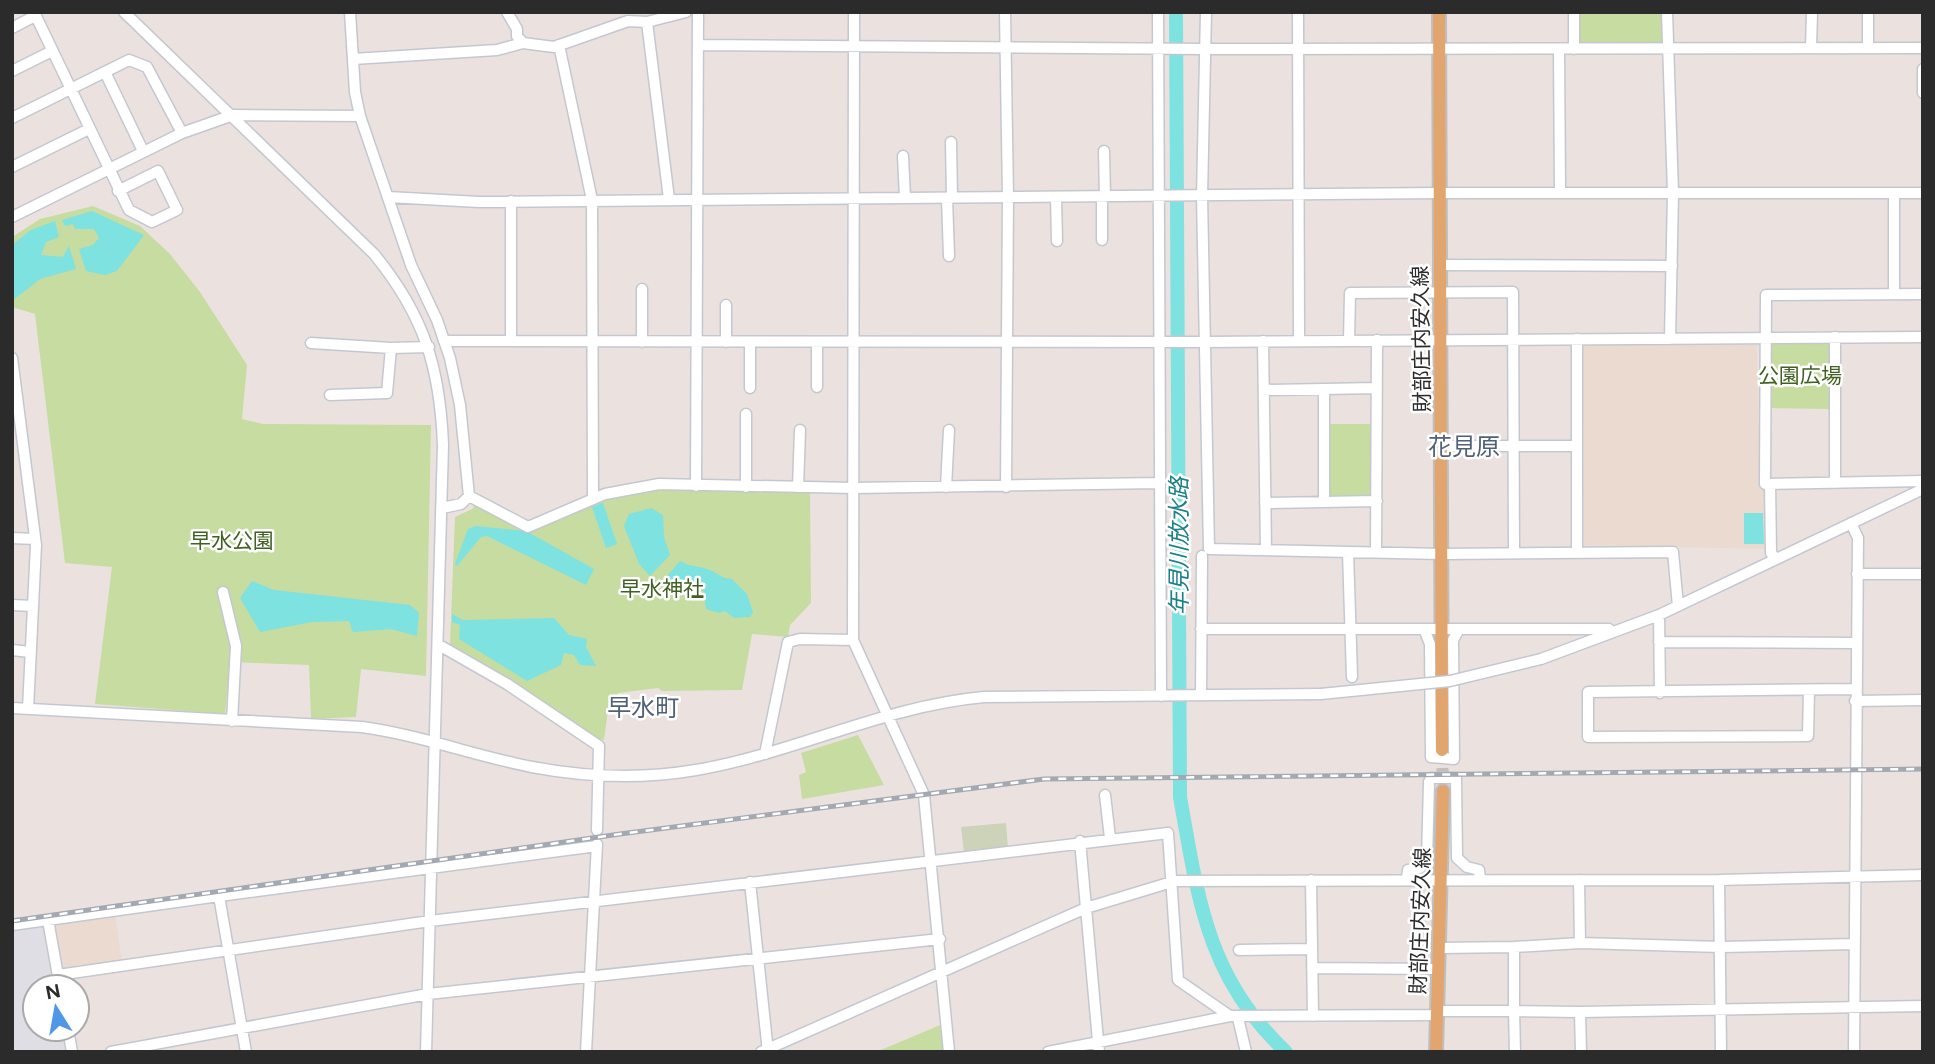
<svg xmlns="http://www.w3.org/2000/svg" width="1935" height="1064" font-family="Figtree,'Noto Sans JP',sans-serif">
	<rect width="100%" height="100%" fill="#ebe2df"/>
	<path fill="#dedee4" d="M44 925 54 987H35V1029H61L65 1052H12V930Z"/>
	<path fill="#ebdad0" d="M1583 345H1757L1760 486 1766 490V549L1584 545Z
		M115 913 122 963 61 971 53 923Z"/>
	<path fill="#c6dca1" d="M1578 12H1664L1665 43 1578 42Z
		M93 206 140 226 170 254 200 292 247 365 242 419 263 424 431 425 426 676 361 669 356 717 311 719 309 665 230 662 225 714 95 704 112 567 65 563 35 314 12 307V237L40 219Z
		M1768 341 1830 342 1831 409 1769 408Z
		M1329 424H1376L1377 498H1329Z
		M668 486 810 489 811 603 790 625 788 637 752 634 742 690 662 691 658 688 618 693 614 702H609L604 740 593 737 450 644 455 517 472 509 477 502 523 528 607 496Z
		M858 735 884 785 802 799 799 775 806 772 801 753Z
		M945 1023V1052H876Z"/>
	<path fill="#cdd3b8" d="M1006 823 1008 848 964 853 961 827Z"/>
	<path fill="#7de2e0" d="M92 211 144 235 117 271 105 275 86 271 79 249 93 245 99 238 94 229H75L73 224 65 226 62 220Z
		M55 221 59 237 46 242 41 255 63 257 69 246 76 269 40 279 12 301V245L31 230Z
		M603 503 617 544 606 548 592 507Z
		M651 508 663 515 664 537 670 555 650 576 639 564 624 526 629 514Z
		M1744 513H1763L1764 544H1744Z
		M476 526 526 531 594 569 586 585 487 536 481 537 457 566 455 564 468 529Z
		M680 561C690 567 700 566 710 570 720 574 720 578 732 579L747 594 753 612 750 617 734 618 725 611 719 613 706 609 703 589 699 587 676 590 660 584Z
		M252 581 274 590 410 605 419 613 417 636 391 629 353 632 349 621 312 622 260 632 240 598Z
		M452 614 463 620 554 618 569 635 587 639 586 647 596 666 580 665 574 655 564 653 561 665 527 681 459 639 460 625 452 622Z"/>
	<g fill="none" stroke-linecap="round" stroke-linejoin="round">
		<path stroke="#7de2e0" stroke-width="14" d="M1176 12 1180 797C1198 898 1207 978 1286 1052"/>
		<path stroke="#c5bdbb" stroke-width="12" stroke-dasharray="12 6" stroke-linecap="butt" d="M1442 750 1443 791"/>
		<defs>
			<path id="minor" d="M34 12 129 210 152 222 177 210 158 171 118 191
				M124 12 374 254C424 315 440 367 443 445L426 1052
				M350 12 355 92 360 116 411 265 437 320 450 358 460 405 469 496 461 504 442 508
				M507 12 517 29V36L523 43 554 47 628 21 647 22 686 12
				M854 12 853 640 924 795 949 1052
				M1005 12 1008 197 1006 487
				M1158 12 1161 696
				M1206 12 1202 196 1209 549 1442 554 1673 552 1678 606
				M1298 12 1299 341
				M1667 12 1673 193 1670 339
				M647 22 669 199
				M12 28 35 16
				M559 45 592 200 593 499
				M698 45 1205 49 1923 48
				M1811 48 1812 12
				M1868 48V12
				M1559 49 1560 193
				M1574 49V12
				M353 59 497 50 523 43
				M1923 69V93
				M12 71 52 51
				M105 72 143 151
				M12 118 129 60 147 67 182 133
				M951 142 952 198
				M1104 151 1105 197
				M903 156 905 198
				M12 167 89 129
				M388 197 479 202 1439 193H1923
				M1056 197 1057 241
				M1102 197V240
				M947 198 949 256
				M511 201V341
				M12 217 182 133 233 115 360 116
				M1440 265 1672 266
				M1894 294V193
				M1923 294 1766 295 1765 484 1923 481
				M1835 337V483
				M444 341 1206 342 1923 337
				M1263 341 1266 550
				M1349 341 1350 293 1513 292 1514 553
				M642 342V289
				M726 342V305
				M750 342V388
				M817 342V387
				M311 343 391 348 429 347
				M12 358 36 545 28 709
				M1264 390 1377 388
				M330 395 387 393 391 348
				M746 414V487
				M1441 446H1577
				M1770 484 1771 553 1776 559
				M696 486 698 12
				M798 487 800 430
				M946 487 949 430
				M469 496 528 527 605 494 659 484 854 488 1158 483
				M1324 502V389
				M1265 503 1377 501
				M1851 523 1858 538 1854 1052
				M12 538 35 539
				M1348 552 1352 677
				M1577 552V339
				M1376 553 1377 340
				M1857 574H1923
				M223 592 236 646 232 721
				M12 605 33 606
				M1659 615 1660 693
				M1201 629H1609
				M1424 629 1430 644 1431 757 1454 759 1453 640 1459 629
				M1659 642 1856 643
				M439 645 507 684 599 746 597 830
				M12 650 30 652
				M1541 659 1659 615 1923 489
				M1809 690 1808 736 1588 737V692L1855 689
				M1201 695 1202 556
				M1855 701 1923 700
				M12 708 362 727C420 735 475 756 532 767 585 777 643 779 696 770 795 753 884 706 984 697L1321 694
				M765 754 788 642 800 639 853 640
				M1105 795 1110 838
				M1080 841 1099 1052
				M1407 879 1408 870 1420 868 1427 860 1429 782 1431 778H1456L1457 858 1467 867 1479 870 1480 879
				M1311 880 1313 1016
				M1579 880 1580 943 1514 947V1011L1580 1012 1581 1052
				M1719 880 1721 1052
				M750 882 768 1052
				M48 920 60 987
				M12 925 219 896
				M1580 943 1721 947 1853 944
				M1439 948 1514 947
				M1239 950 1312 949
				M1312 968 1438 969
				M58 975 430 921 1168 833 1178 980 1230 1016
				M1437 1011H1514L1515 1052
				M1580 1012 1923 1006
				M1238 1018 1246 1052
				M68 1029 72 1052
				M111 1052 428 994 940 939
				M246 1052 219 896 597 846
				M586 1052 597 844
				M761 1052 1086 908 1175 881 1719 880 1923 875
				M1048 1052 1230 1016 1437 1015"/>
			<path id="major" d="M1439 12 1442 750
				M1436 1052 1443 791"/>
		</defs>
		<use href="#minor" stroke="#c3c8d0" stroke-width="13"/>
		<use href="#major" stroke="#bfbfbf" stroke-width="16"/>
		<use href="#minor" stroke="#fff" stroke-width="10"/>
		<use href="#major" stroke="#e2a56d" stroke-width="12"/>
		<defs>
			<path id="rail" d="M12 921 620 834 1044 779 1923 769"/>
		</defs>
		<use href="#rail" stroke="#a2a9b3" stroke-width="5"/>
		<use href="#rail" stroke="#fff" stroke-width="2.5" stroke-dasharray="8" stroke-linecap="butt"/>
		<defs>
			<path id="minor-bridge" d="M1321 694 1450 681 1541 659"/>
		</defs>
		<use href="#minor-bridge" stroke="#c3c8d0" stroke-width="13" stroke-linecap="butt"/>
		<use href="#minor-bridge" stroke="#fff" stroke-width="10"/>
	</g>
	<g text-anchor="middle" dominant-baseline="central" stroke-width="5" stroke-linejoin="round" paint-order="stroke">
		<g font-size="21" fill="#2b2b2b" stroke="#fff">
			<text transform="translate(1421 339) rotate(-91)">財部庄内安久線</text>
			<text transform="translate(1420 921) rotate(-88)">財部庄内安久線</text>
		</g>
		<g font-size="21" fill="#416122" stroke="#fff">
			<text x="1800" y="375">公園広場</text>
			<text x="232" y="540">早水公園</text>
			<text x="662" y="588">早水神社</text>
		</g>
		<g font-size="23" font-style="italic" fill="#1b8188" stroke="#fff">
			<text transform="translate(1179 546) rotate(-90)">年見川放水路</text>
		</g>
		<g font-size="24" fill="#506277" stroke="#fff">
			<text x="1464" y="446">花見原</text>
			<text x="643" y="707">早水町</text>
		</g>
	</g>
	<rect width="1935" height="1064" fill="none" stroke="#2b2b2b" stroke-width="28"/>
	<g transform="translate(56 1008) rotate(349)"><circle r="33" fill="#ffffff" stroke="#aaaaaa" stroke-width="2"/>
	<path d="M0-5L12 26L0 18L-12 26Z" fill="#5097e7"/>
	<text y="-10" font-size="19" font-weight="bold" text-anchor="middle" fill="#2b2b2b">N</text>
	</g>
</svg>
